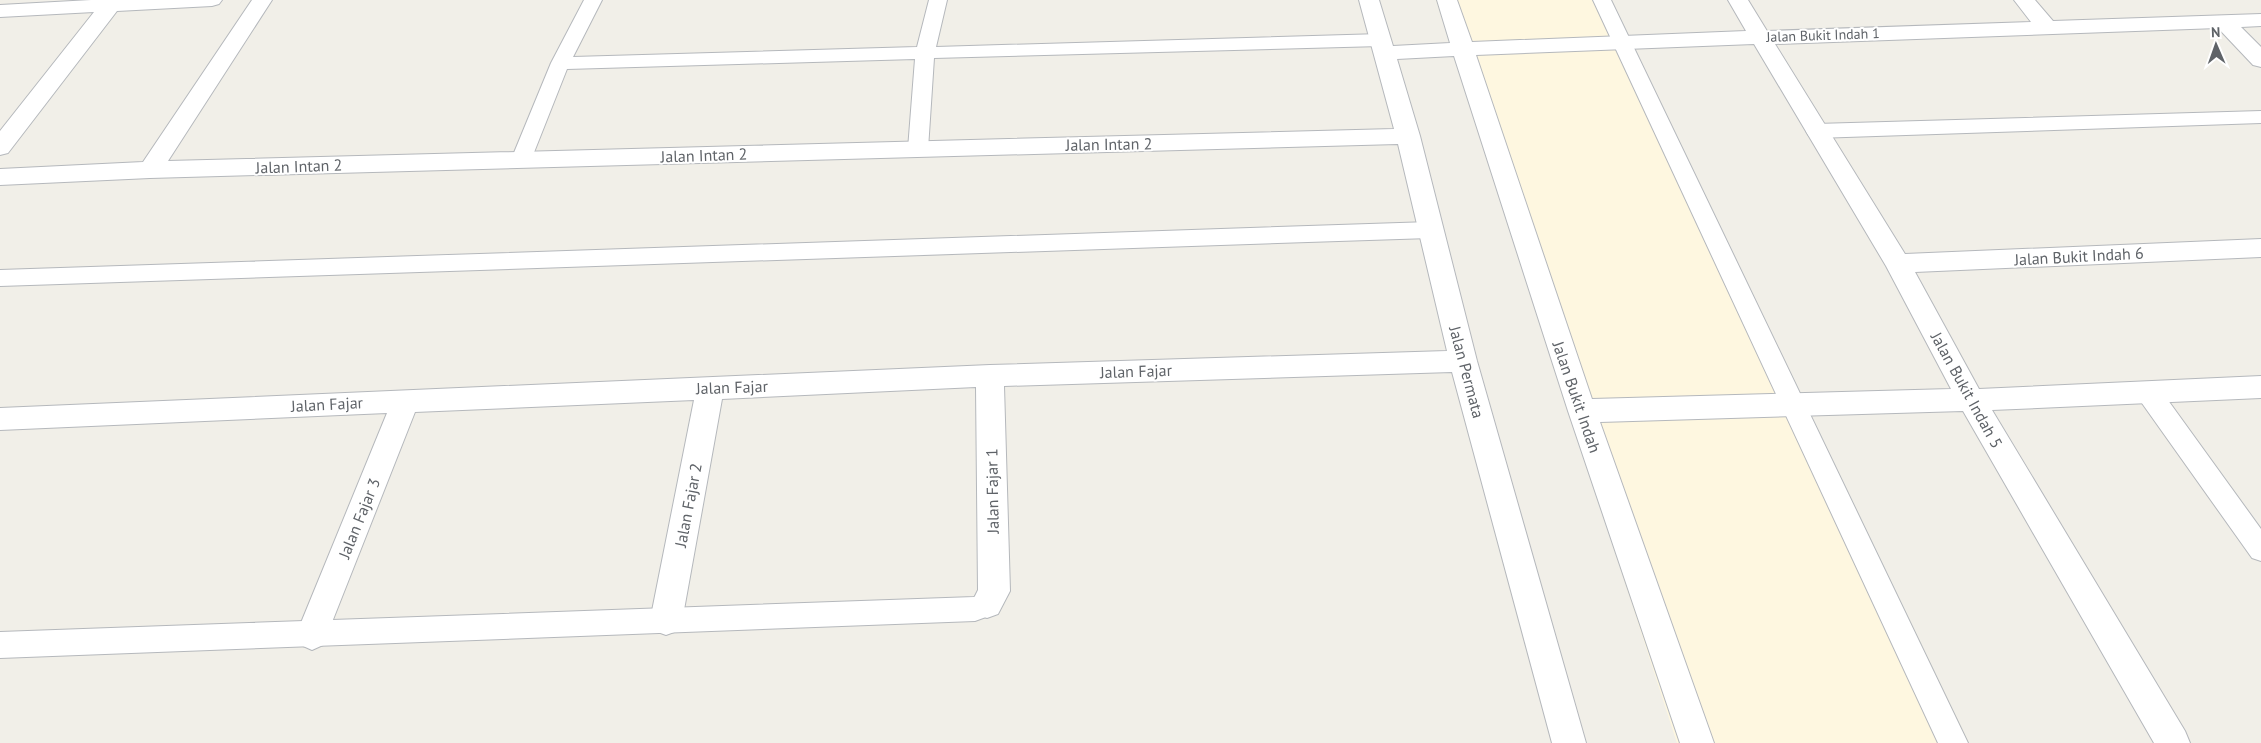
<svg xmlns="http://www.w3.org/2000/svg" width="2261" height="743" font-family="'PT Sans',sans-serif">
	<rect width="100%" height="100%" fill="#f1efe8"/>
	<path fill="#fef7e0" d="M1436 0H1610L1969 743H1677Z"/>
	<g fill="none" stroke-linecap="round" stroke-linejoin="round">
		<defs>
			<path id="service" d="M584 0H602L573 57 917 47 929 0H947L936 47 1381 34 1388 36 1390 40 1388 44 1381 46 934 58 928 149 925 154 918 156 911 154 908 149 915 59 567 69 531 160 528 165 521 167 514 165 511 160 551 63Z
				M1593 0H1611L1968 743H1938Z
				M2261 111V123L1816 138 1809 136 1806 131 1809 126 1816 124Z
				M1430 222 1438 225 1441 230 1438 235 1430 238 0 286V270Z
				M2148 383 2157 385 2261 529V561L2252 558 2139 399 2136 392 2139 385Z
				M987 592 997 595 1001 604 997 613 975 621 0 658V632L974 597Z"/>
			<path id="minor" d="M91 0H222L219 4 212 6 117 11 8 153 0 155V131L94 12 0 17V5Z
				M252 0H272L168 161 1394 129 1359 0H1379L1393 46 1450 43 1437 0H1457L1472 42 1746 31 1728 0H1748L1767 31 2031 22 2014 0H2035L2053 21 2261 14V26L2241 27 2261 47V67L2253 65 2218 28 1775 44 1905 254 2261 239V257L1915 272 1979 389 2261 376V398L1992 410 2185 731 2190 743H2154L1963 411 1600 422 1714 743H1680L1568 411 1454 56 1397 59 1420 136 1477 361 1586 743H1552L1452 372 1004 386 1010 591 998 614 987 618 976 614 971 604 978 590 976 387 722 399 682 621 677 631 666 635 655 631 650 621 694 400 415 412 323 645 312 650 301 645 296 635 387 413 0 430V408L990 365 1447 351 1398 144 150 178 0 185V169L143 162ZM1754 44 1886 266 1951 389 1592 399 1476 55Z"/>
		</defs>
		<use href="#service" stroke="#b5b8bc" stroke-width="2"/>
		<use href="#minor" stroke="#b5b8bc" stroke-width="2"/>
		<use href="#service" fill="#fff" fill-rule="evenodd"/>
		<use href="#minor" fill="#fff" fill-rule="evenodd"/>
	</g>
	<g text-anchor="middle" dominant-baseline="central" stroke-width="4" stroke-linejoin="round" paint-order="stroke">
		<g font-size="14" fill="#5f6368" stroke="#fff">
			<text transform="translate(1823 35) rotate(-2)">Jalan Bukit Indah 1</text>
		</g>
		<g font-size="16" fill="#5f6368" stroke="#fff">
			<text transform="translate(1109 144) rotate(-1)">Jalan Intan 2</text>
			<text transform="translate(704 155) rotate(-2)">Jalan Intan 2</text>
			<text transform="translate(299 166) rotate(-2)">Jalan Intan 2</text>
			<text transform="translate(2079 256) rotate(-3)">Jalan Bukit Indah 6</text>
			<text transform="translate(1136 371) rotate(-2)">Jalan Fajar</text>
			<text transform="translate(1467 372) rotate(75)">Jalan Permata</text>
			<text transform="translate(732 387) rotate(-2)">Jalan Fajar</text>
			<text transform="translate(1967 390) rotate(61)">Jalan Bukit Indah 5</text>
			<text transform="translate(1577 397) rotate(71)">Jalan Bukit Indah</text>
			<text transform="translate(327 404) rotate(-3)">Jalan Fajar</text>
			<text transform="translate(992 491) rotate(-91)">Jalan Fajar 1</text>
			<text transform="translate(688 505) rotate(-79)">Jalan Fajar 2</text>
			<text transform="translate(359 518) rotate(-68)">Jalan Fajar 3</text>
		</g>
	</g>
	<g transform="translate(2216 45) rotate(358)" stroke="#ffffff" stroke-width="4" paint-order="stroke">
	<path d="M0-4L9 19L0 12L-9 19Z" fill="#5f6368"/>
	<text y="-8" font-size="14" font-weight="bold" text-anchor="middle" fill="#5f6368">N</text>
	</g>
</svg>
